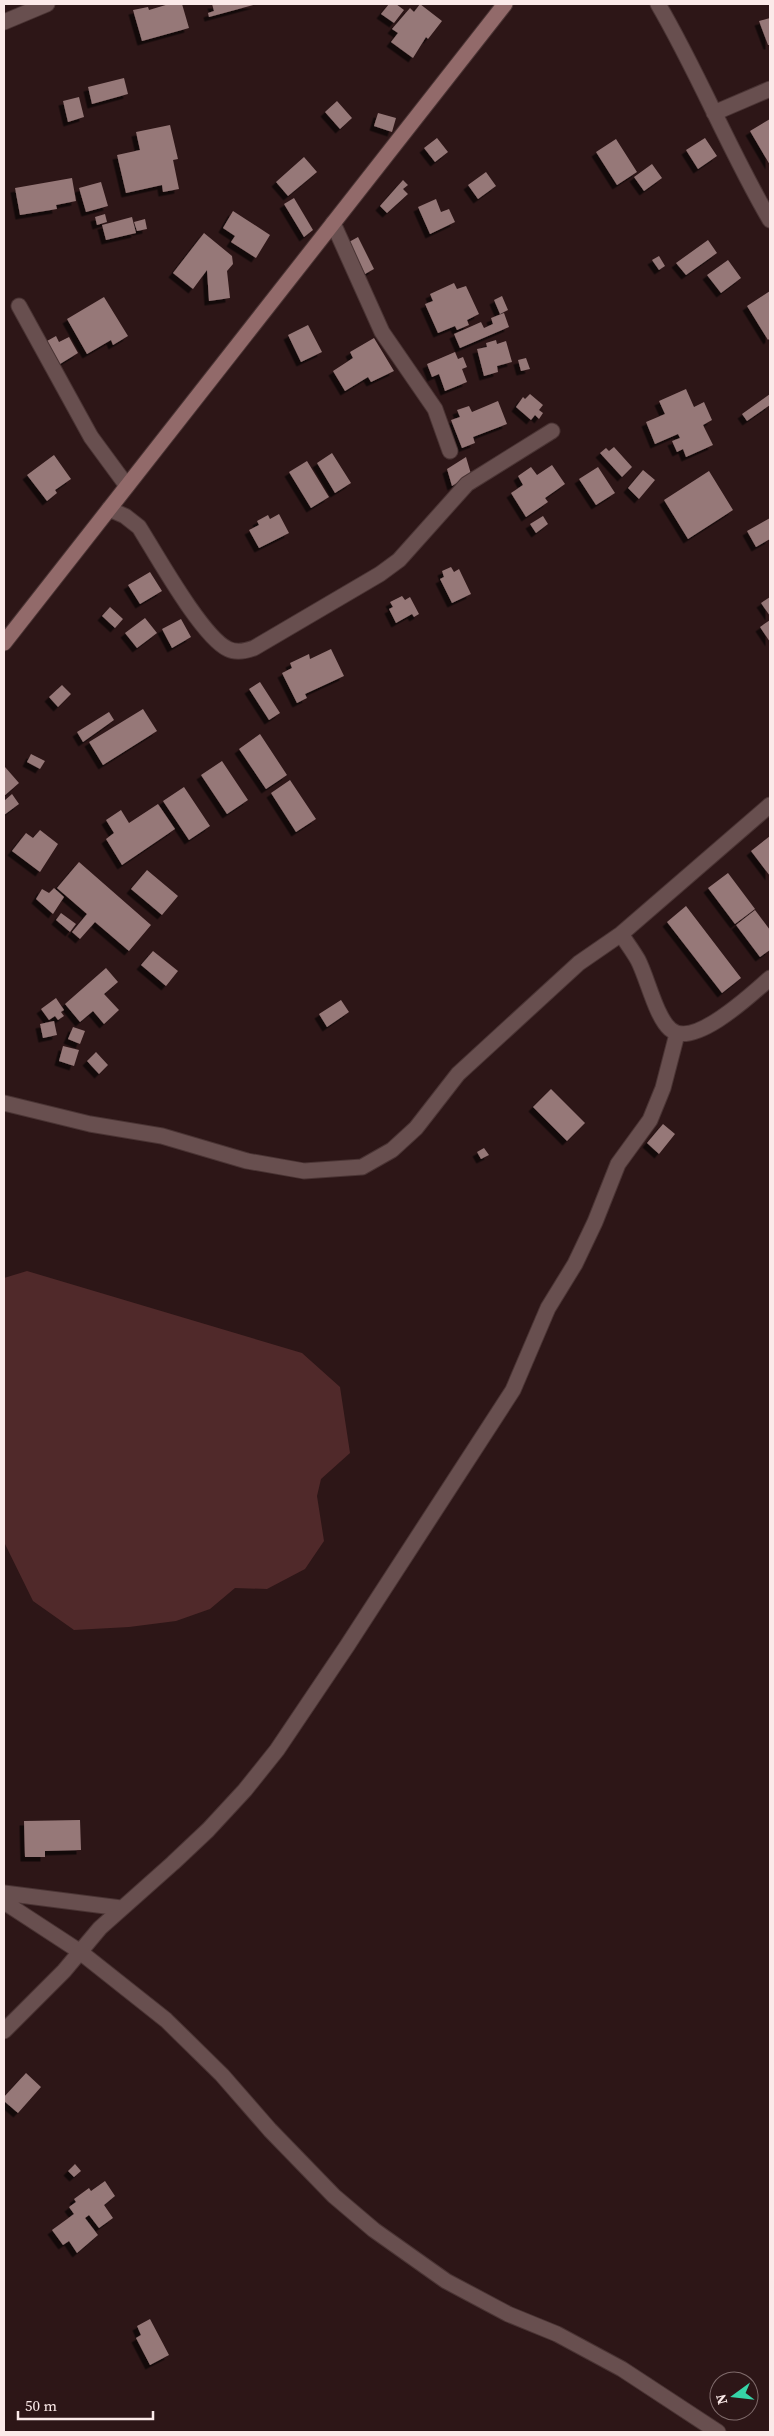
<svg xmlns="http://www.w3.org/2000/svg" width="774" height="2436" font-family="'Source Serif 4',serif">
	<defs>
		<filter id="shadow"><feDropShadow dx="-4.5" dy="4.5" stdDeviation="0" flood-color="#0009"/></filter>
	</defs>
	<rect width="100%" height="100%" fill="#2d1617"/>
	<path fill="#50292a" d="M27 1271 302 1353 340 1387 350 1453 321 1479 317 1496 324 1541 305 1569 267 1589 235 1588 210 1609 176 1621 129 1627 74 1630 33 1601 4 1542V1278Z"/>
	<path fill="#967878" filter="url(#shadow)" d="M169 4H182L189 28 142 41 133 10 148 7 149 10Z
		M212 4H257L209 17 208 13 214 11Z
		M389 4H396L404 10 394 23 381 14Z
		M420 4 442 21 428 39 426 37 413 58 391 42 398 33 392 29 410 8 414 12Z
		M770 18V45H768L759 21Z
		M124 78 128 94 92 104 88 87Z
		M79 97 84 117 68 122 63 101Z
		M337 101 352 118 340 129 325 112Z
		M378 113 396 118 392 132 374 126Z
		M770 119V165L750 131Z
		M170 125 178 159 173 160 179 189 163 192 162 185 126 193 117 155 140 150 136 132Z
		M437 138 448 152 435 162 424 148Z
		M705 138 717 156 698 169 686 150Z
		M616 139 637 172 617 185 596 152Z
		M304 157 317 172 288 196 276 182Z
		M652 164 662 178 644 191 634 177Z
		M486 172 496 186 478 199 468 185Z
		M72 178 76 201 56 205 57 209 20 215 15 188Z
		M403 180 408 185 403 189 408 194 387 213 380 206Z
		M101 182 108 206 86 212 79 188Z
		M294 198 313 230 304 237 284 204Z
		M436 199 441 212 449 209 455 222 430 234 418 207Z
		M233 211 270 235 256 258 231 242 235 236 223 228Z
		M105 214 107 222 97 225 95 217Z
		M132 217 136 233 106 240 102 225Z
		M145 219 147 229 137 231 134 222Z
		M204 233 232 256 233 264 227 271 230 298 209 301 207 270 193 289 173 273Z
		M358 237 374 269 365 274 349 242Z
		M708 240 717 253 686 275 676 263Z
		M659 256 665 266 659 270 652 260Z
		M728 260 741 278 721 293 707 275Z
		M454 283 457 289 466 286 479 314 467 320 469 325 457 330 455 326 438 333 425 304 433 301 430 294Z
		M770 291V338L768 340 747 306Z
		M502 296 508 310 500 314 494 300Z
		M104 297 128 336 113 345 111 340 87 354 67 319Z
		M504 313 509 327 460 348 454 334 481 322 484 328 493 324 491 318Z
		M308 325 322 352 301 362 288 335Z
		M56 336 59 342 69 337 78 353 60 364 47 341Z
		M374 338 394 371 371 382 368 377 345 391 333 371 353 358 350 352Z
		M496 340 497 344 506 341 512 362 497 366 498 372 484 376 477 349 487 347 486 343Z
		M455 352 458 359 463 357 467 367 462 369 467 382 445 391 439 374 432 377 427 364Z
		M526 358 530 369 521 371 518 360Z
		M686 389 694 407 704 402 712 420 703 425 713 445 686 457 683 449 677 452 672 441 680 438 678 434 655 444 646 422 665 414 659 401Z
		M530 394 543 405 539 410 543 413 539 419 535 415 531 420 516 407 523 397 525 399Z
		M770 394V405L747 421 742 414Z
		M498 401 507 424 473 437 475 443 462 448 451 420 460 417 457 410 469 406 472 412Z
		M614 447 632 467 622 477 600 453 606 448 609 451Z
		M332 453 351 483 335 493 317 463Z
		M54 455 71 479 55 490 57 493 47 501 27 475Z
		M466 457 471 474 452 486 447 469Z
		M307 461 329 497 311 508 289 472Z
		M552 465 565 484 545 498 548 502 526 517 511 493 523 485 518 476 531 467 537 475Z
		M598 467 615 493 596 505 579 479Z
		M643 470 655 480 639 499 628 488Z
		M709 471 733 510 688 539 664 500Z
		M279 514 289 533 259 548 249 530 259 525 257 521 268 515 270 519Z
		M543 516 548 524 536 533 530 524Z
		M770 518V539L756 547 747 531Z
		M451 567 454 572 459 569 471 594 452 603 440 579 444 577 442 571Z
		M150 572 162 591 140 604 128 585Z
		M402 596 405 600 410 597 419 614 414 617 412 614 396 623 389 609 393 607 390 602Z
		M770 597V616L761 603Z
		M110 607 123 619 115 628 102 616Z
		M145 618 157 633 137 648 125 633Z
		M181 619 191 637 172 648 162 629Z
		M770 620V642L760 627Z
		M331 649 344 676 305 694 307 698 297 703 282 673 292 668 290 663 309 654 310 659Z
		M260 682 280 713 269 720 249 689Z
		M62 685 71 694 58 707 49 697Z
		M143 709 157 731 103 765 89 742Z
		M109 712 114 720 83 742 77 732Z
		M260 734 287 775 266 789 239 749Z
		M31 754 45 761 40 769 27 762Z
		M222 761 248 800 227 814 201 775Z
		M5 767 19 783 4 796V768Z
		M290 780 316 819 296 832 271 793Z
		M184 787 210 826 189 840 163 801Z
		M12 794 19 804 4 815V801Z
		M158 804 175 829 122 865 106 839 114 833 106 820 121 810 129 823Z
		M40 830 58 844 40 872 12 851 26 833 33 838Z
		M770 836V876L751 851Z
		M79 862 151 925 129 951 95 922 80 939 72 932 87 914 57 888Z
		M147 870 178 896 162 915 131 889Z
		M728 873 755 909 735 924 708 888Z
		M54 888 64 897 53 914 36 899 42 889 49 893Z
		M686 906 741 978 722 993 667 922Z
		M755 910 770 930V950L760 957 736 925Z
		M61 913 76 924 70 932 56 920Z
		M153 951 178 971 166 986 141 965Z
		M106 968 118 982 104 994 119 1010 104 1024 93 1011 80 1022 65 1004Z
		M56 998 64 1010 61 1012 64 1016 58 1020 55 1016 49 1020 41 1009Z
		M341 1000 349 1012 327 1027 319 1014Z
		M54 1021 57 1035 43 1038 40 1024Z
		M73 1027 85 1031 80 1044 68 1039Z
		M63 1046 79 1050 74 1066 59 1061Z
		M96 1052 108 1065 99 1074 87 1061Z
		M551 1089 585 1123 567 1141 533 1107Z
		M663 1124 675 1134 659 1154 647 1143Z
		M484 1148 489 1155 481 1159 477 1152Z
		M80 1820 81 1850 45 1851V1857H25L24 1821Z
		M26 2073 41 2087 18 2113 4 2101V2097Z
		M75 2164 81 2171 74 2177 68 2171Z
		M105 2181 115 2196 104 2205 113 2218 99 2228 89 2215 85 2218 98 2235 77 2253 69 2241 63 2245 52 2230 74 2214 69 2207 76 2202 74 2199 89 2188 91 2191Z
		M150 2319 169 2355 150 2365 136 2338 141 2335 137 2326Z"/>
	<g fill="none" stroke-linecap="round" stroke-linejoin="round">
		<defs>
			<path id="street" d="M658 4C699 74 729 150 770 220
				M4 22 47 4
				M714 113 770 89
				M333 223 382 332 435 409 450 451
				M19 306 91 437 127 486
				M109 509 125 516 139 527C156 554 202 637 228 649 236 653 246 651 254 648L380 574 399 560 467 484 552 431
				M621 934C626 942 633 951 638 960 647 977 656 1017 670 1029 693 1050 753 993 770 978
				M4 1103 90 1124 162 1136 247 1161 304 1171 362 1167 392 1150 416 1128 458 1074 579 963 621 934 770 805
				M4 1893 121 1908
				M4 1902 79 1951 166 2020 222 2075 270 2130 334 2196 374 2230 446 2281 508 2314 557 2334 622 2369 718 2432
				M4 2031 64 1971 100 1928 173 1863 208 1830 245 1790 277 1750 347 1646 513 1390 548 1308 575 1264 595 1222 618 1164 650 1120 663 1088 677 1034"/>
			<path id="secondary" d="M4 643 505 4"/>
		</defs>
		<use href="#street" stroke="#4a3434" stroke-width="17"/>
		<use href="#secondary" stroke="#4a3434" stroke-width="17"/>
		<use href="#street" stroke="#684f4f" stroke-width="15"/>
		<use href="#secondary" stroke="#926a6a" stroke-width="15"/>
	</g>
	<rect width="774" height="2436" fill="none" stroke="#fbeae9" stroke-width="10"/>
	<g transform="translate(734 2396) rotate(255)"><circle r="24" fill="#2d1617" stroke="#7f6b6b"/>
	<path d="M0-4L9 19L0 12L-9 19Z" fill="#36d4a7"/>
	<text y="-8" font-size="14" font-weight="bold" text-anchor="middle" fill="#fbeae9">N</text>
	</g>
	<path d="M18 2411v8h135v-8" fill="none" stroke="#fbeae9" stroke-width="2.5"/>
	<text x="25" y="2411" font-size="15" fill="#fbeae9" stroke="#2d1617" stroke-width="4" paint-order="stroke">50 m</text>
</svg>
